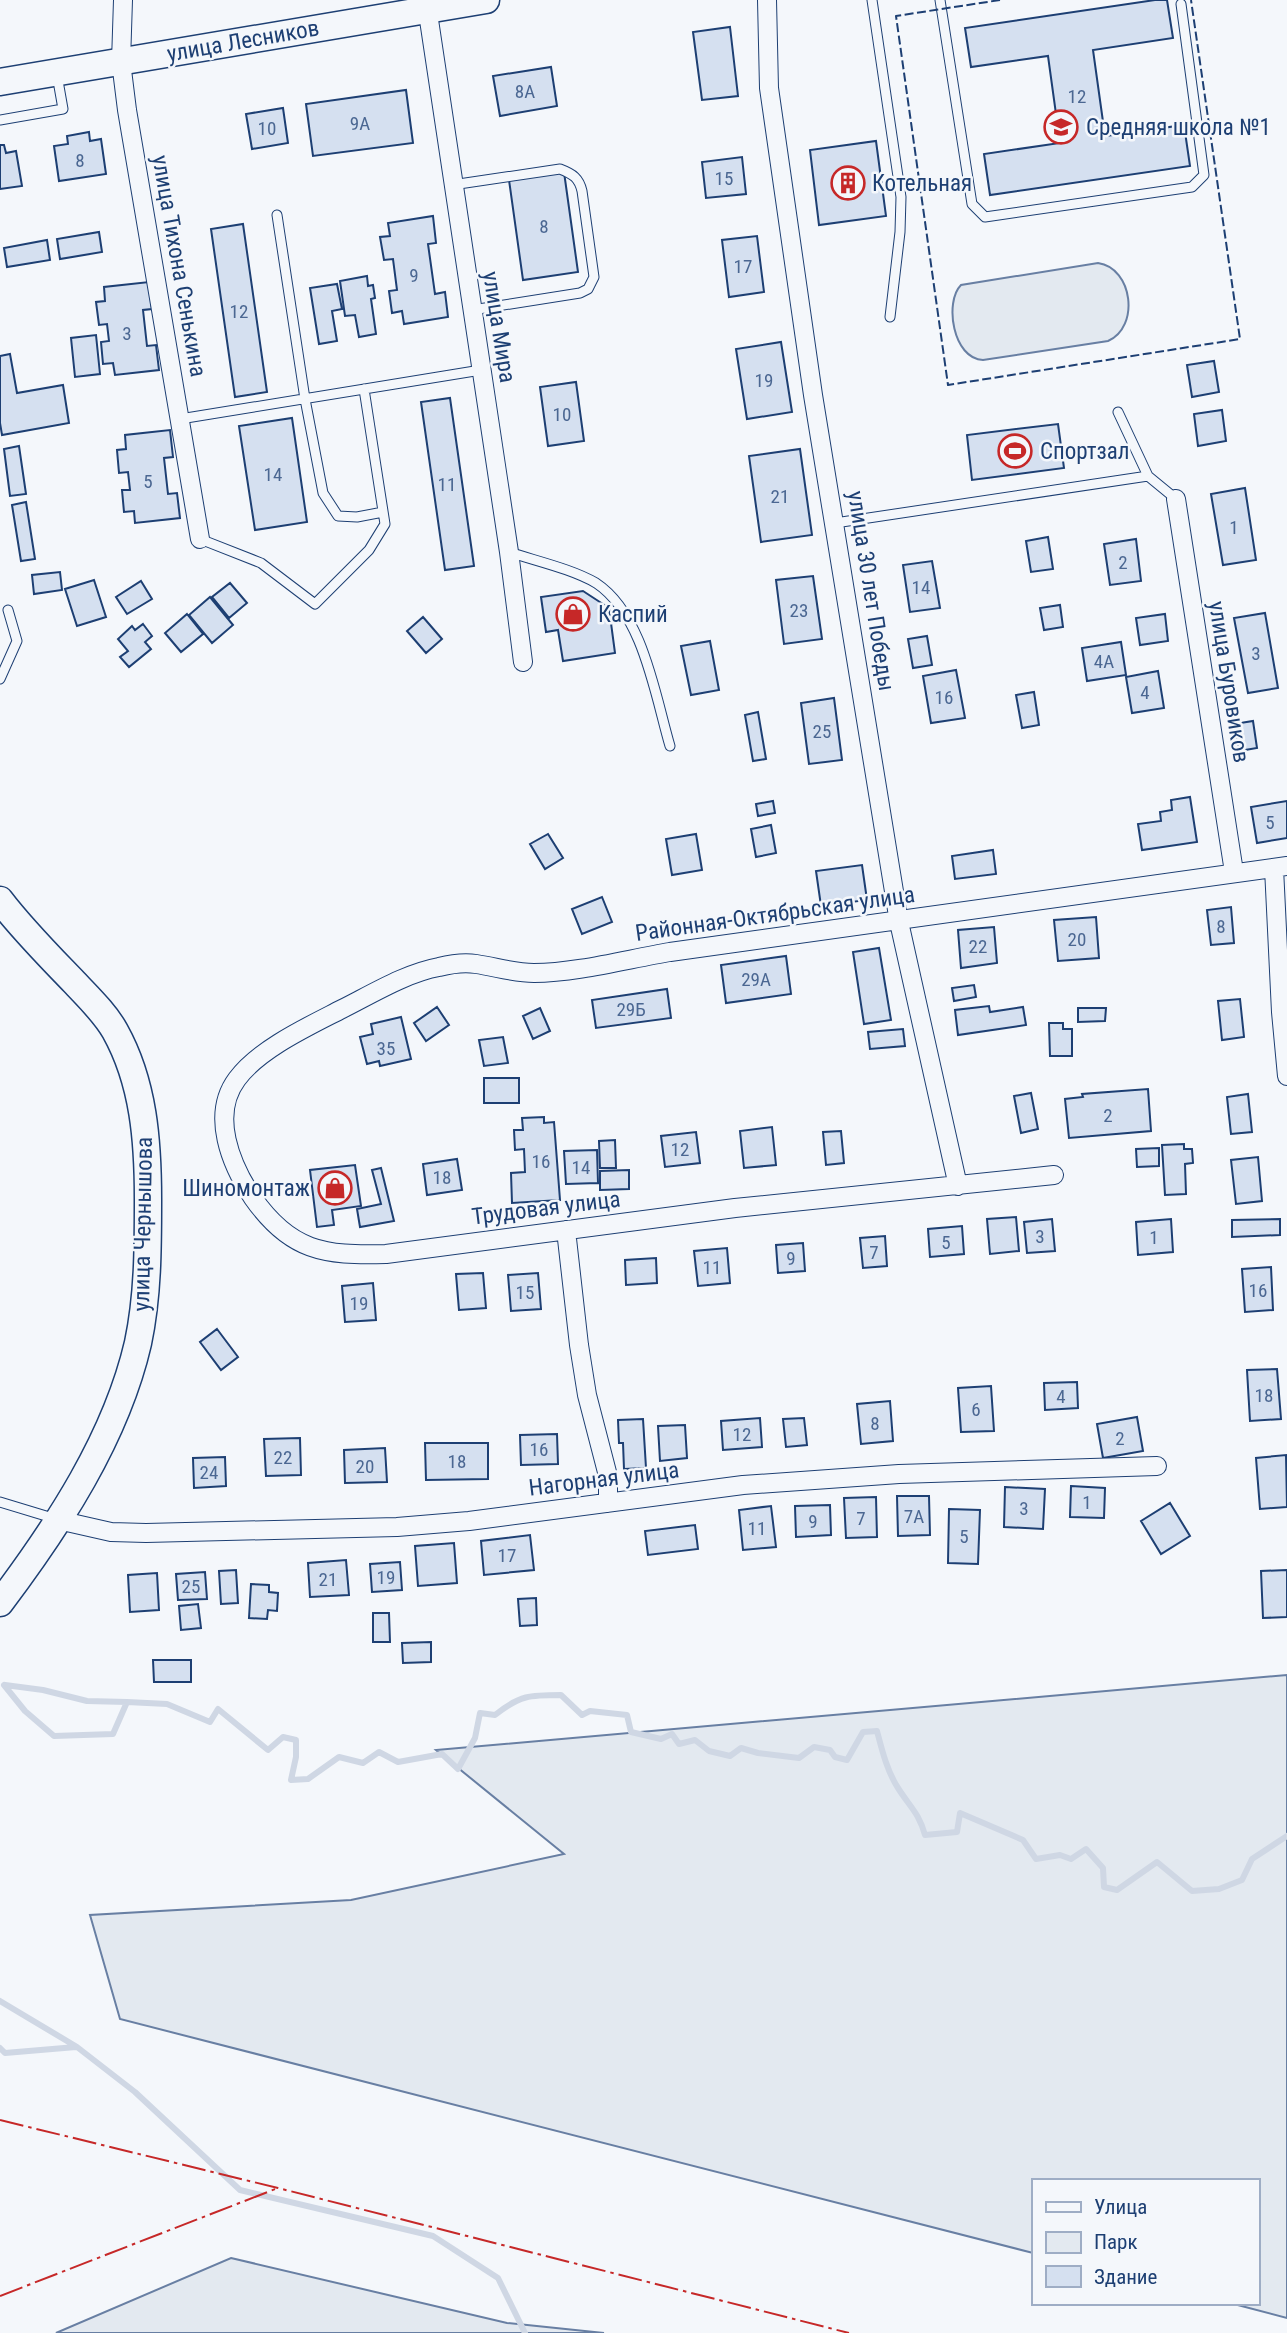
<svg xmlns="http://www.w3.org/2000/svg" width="1287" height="2333" font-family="'Roboto Condensed',sans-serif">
	<rect width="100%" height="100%" fill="#f4f7fb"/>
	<path fill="#e3e9f0" stroke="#687fa3" stroke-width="2" d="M1098 263C1133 268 1140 327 1108 341L983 360C953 359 944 302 961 285Z
		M1287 1675V2318L1230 2303H1257V2181H1033V2253L120 2019 90 1915 351 1900 564 1854 436 1750Z
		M231 2258 507 2323 604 2333H56Z"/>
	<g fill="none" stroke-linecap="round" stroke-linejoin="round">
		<path stroke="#cfd7e4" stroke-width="6" d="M4 1685 25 1711 54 1736 113 1734 127 1702 167 1704 210 1722 218 1709 268 1750 283 1737 296 1740V1757L291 1780 308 1779 339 1757 363 1763 379 1752 398 1762 442 1754 458 1769 475 1738 480 1713 495 1715C520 1695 530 1695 561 1695L582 1715 590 1711 627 1715 631 1732 661 1739 672 1734 679 1744 695 1740 709 1751 730 1756 741 1748 758 1753 799 1758 814 1747 830 1750 835 1757 847 1760 863 1732 877 1731C882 1750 887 1771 898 1788 910 1807 919 1813 925 1835L957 1832 960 1813 1023 1840 1036 1859 1060 1855 1071 1859 1086 1849 1103 1868 1104 1887 1117 1890 1157 1862 1192 1891 1219 1889 1242 1880 1252 1859 1287 1836
			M5 1685 43 1690 87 1701 127 1702
			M0 2001 77 2047 135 2092 240 2190 433 2236 498 2278 525 2333
			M0 2048 5 2053 76 2047"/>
	</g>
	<path fill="#d5e0f0" stroke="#1d3f73" stroke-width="2" d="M1155 0H1167L1173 38 1093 50 1105 136 1184 125 1190 166 990 195 984 154 1060 143 1048 56 971 67 965 28Z
		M730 27 738 96 702 100 693 32Z
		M551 67 557 106 500 116 493 76Z
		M406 90 413 143 313 156 306 104Z
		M283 108 288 143 252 149 246 114Z
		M89 132 90 141 101 139 106 174 59 181 54 146 68 144 67 136Z
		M876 141 886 216 819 225 810 150Z
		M0 145H4L6 153 16 151 22 186 0 189Z
		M742 157 746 194 706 198 702 162Z
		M564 172 578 272 523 280 509 180Z
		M433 216 436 243 428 244 435 294 445 292 448 317 404 324 402 311 392 313 389 291 397 290 393 259 384 260 380 237 390 236 388 223Z
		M243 224 267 392 235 397 211 229Z
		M99 232 102 252 60 259 57 239Z
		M757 236 764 292 729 297 722 240Z
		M47 240 50 260 7 267 4 248Z
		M367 276 368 286 373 285 375 298 371 299 376 334 359 337 355 315 345 316 340 281Z
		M149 282 152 309 143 310 147 346 156 345 159 370 115 375 113 363 103 364 101 342 109 341 107 324 99 325 96 302 105 301 104 287Z
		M337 284 342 309 332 311 337 341 319 344 310 288Z
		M96 335 100 374 75 377 71 338Z
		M781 342 792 412 747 419 736 349Z
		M10 354 17 393 63 385 69 423 2 435 0 423V356Z
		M1214 361 1219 392 1192 397 1187 365Z
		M576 382 584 441 548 446 540 387Z
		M450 398 474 566 445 570 421 402Z
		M1222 410 1226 441 1198 446 1194 414Z
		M292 418 307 522 255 530 239 426Z
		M1058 424 1064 468 972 480 967 435Z
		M170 430 173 457 164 458 168 494 177 493 180 518 135 523 134 511 124 512 122 490H130L128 472 119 473 117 450 126 449 125 435Z
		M19 446 26 494 10 496 4 449Z
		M800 449 812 535 761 542 749 456Z
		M1245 488 1256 560 1223 565 1211 494Z
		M26 502 35 559 21 561 12 505Z
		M1048 537 1053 569 1031 572 1026 541Z
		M1136 539 1141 581 1110 585 1104 544Z
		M932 561 940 608 910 612 903 565Z
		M60 572 62 590 34 594 32 575Z
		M813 576 822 639 784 644 776 580Z
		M94 580 106 617 77 626 65 589Z
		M141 581 152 599 127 614 116 597Z
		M230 583 247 603 229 618 212 597Z
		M583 591 609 608 615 653 563 661 558 630 546 632 541 597Z
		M210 597 233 625 212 643 189 615Z
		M1060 605 1063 627 1044 630 1040 608Z
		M1265 613 1278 688 1248 693 1234 618Z
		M187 614 203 634 181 652 165 633Z
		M1165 614 1168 641 1140 645 1136 618Z
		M423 617 442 639 426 653 407 631Z
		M143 624 152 636 145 642 151 649 129 667 120 657 128 651 118 639 132 626 135 630Z
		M927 636 932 665 913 668 908 639Z
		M710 641 719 690 691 695 681 646Z
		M1121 642 1126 675 1087 681 1082 648Z
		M956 670 965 718 931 723 923 676Z
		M1158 671 1164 708 1132 713 1126 677Z
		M1034 692 1039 725 1022 728 1016 695Z
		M834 698 842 760 809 764 801 703Z
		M758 712 766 759 753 761 745 715Z
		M1253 721 1257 748 1239 751 1234 724Z
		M1190 797 1197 842 1142 850 1138 824 1161 821 1160 812 1172 810 1171 800Z
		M773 801 775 813 758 816 756 804Z
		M1287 801V838L1257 843 1251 807Z
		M771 825 776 853 756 857 751 829Z
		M548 834 563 858 545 869 530 844Z
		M696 834 702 870 672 875 666 839Z
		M993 850 996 874 955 879 952 856Z
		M862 865 867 900 821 906 816 871Z
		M602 897 612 922 582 934 572 909Z
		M1231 907 1234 943 1211 945 1207 910Z
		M1096 917 1099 958 1058 961 1054 920Z
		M994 927 997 963 961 968 958 930Z
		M879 948 891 1020 864 1024 853 952Z
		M786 956 791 994 726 1003 721 965Z
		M974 985 976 997 954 1001 952 988Z
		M667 989 671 1018 596 1028 592 1000Z
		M1240 999 1244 1037 1222 1040 1218 1001Z
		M989 1006 990 1012 1023 1007 1026 1025 958 1035 955 1010Z
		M437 1007 449 1025 426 1041 414 1023Z
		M540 1008 550 1031 533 1039 523 1016Z
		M1078 1008H1106L1105 1021 1078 1022Z
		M401 1017 411 1059 380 1066 379 1061 367 1064 360 1037 373 1034 371 1024Z
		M1049 1023H1063V1029H1072V1056H1050Z
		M903 1029 905 1046 870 1049 868 1032Z
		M503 1037 508 1063 484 1066 479 1040Z
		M484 1078H519V1103H484Z
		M1148 1089 1151 1131 1069 1138 1065 1099 1083 1097 1082 1094Z
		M1031 1093 1038 1129 1021 1133 1014 1096Z
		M1248 1094 1252 1132 1231 1134 1227 1097Z
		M544 1117V1123L554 1122 560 1200 512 1203 511 1173 525 1172 524 1149 515 1150 514 1130H523L522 1118Z
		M772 1127 776 1165 744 1168 740 1131Z
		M841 1131 844 1163 826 1165 823 1132Z
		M696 1132 700 1163 665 1167 661 1136Z
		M615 1140 616 1168H600L599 1141Z
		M1184 1144V1149H1192L1193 1163 1185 1164 1186 1194 1165 1195 1162 1145Z
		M1159 1148V1166L1137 1167 1136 1149Z
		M597 1150 598 1183 566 1184 564 1151Z
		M1258 1157 1262 1201 1236 1204 1231 1160Z
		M457 1159 462 1190 427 1195 423 1164Z
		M355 1165 361 1206 332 1210 334 1225 317 1227 310 1170Z
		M381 1168 394 1221 360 1227 357 1209 381 1204 372 1170Z
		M629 1170V1189L600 1190V1171Z
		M1016 1217 1019 1251 990 1254 987 1219Z
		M1052 1219 1055 1251 1027 1253 1024 1222Z
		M1171 1219 1173 1252 1138 1255 1136 1222Z
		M1280 1219V1235L1232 1237V1220Z
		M962 1226 964 1254 930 1257 928 1229Z
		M885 1236 887 1266 863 1268 860 1238Z
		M803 1243 805 1271 778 1273 776 1245Z
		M727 1248 730 1283 698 1286 694 1251Z
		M656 1258 657 1283 626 1285 625 1260Z
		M1271 1267 1273 1310 1245 1312 1242 1269Z
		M483 1273 486 1308 459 1310 456 1274Z
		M538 1273 541 1309 511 1311 508 1275Z
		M373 1283 376 1320 345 1322 342 1286Z
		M217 1329 238 1357 221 1370 200 1342Z
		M1277 1369 1281 1419 1250 1421 1247 1370Z
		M1077 1382 1078 1408 1045 1410 1044 1383Z
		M991 1386 994 1431 961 1432 958 1388Z
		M890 1401 893 1441 861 1444 857 1404Z
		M1137 1417 1143 1451 1103 1458 1097 1424Z
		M760 1418 762 1447 723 1450 721 1421Z
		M804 1418 807 1445 786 1447 783 1419Z
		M643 1419 646 1468 624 1469 623 1443H619L618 1420Z
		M685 1425 687 1458 660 1461 658 1426Z
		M557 1434 558 1464 521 1465 520 1435Z
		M300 1438 301 1475 266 1476 264 1439Z
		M425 1443H488V1479L426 1480Z
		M385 1448 387 1482 345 1483 344 1450Z
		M1286 1455 1287 1507 1260 1509 1256 1458Z
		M225 1457 226 1486 194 1488 193 1458Z
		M1071 1486 1105 1488 1104 1518 1070 1517Z
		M1005 1487 1045 1489 1043 1529 1004 1527Z
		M897 1496H929L930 1535 898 1536Z
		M876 1497 877 1537 846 1538 844 1498Z
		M1170 1503 1190 1536 1161 1554 1141 1521Z
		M830 1505 831 1535 796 1537 795 1506Z
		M771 1506 776 1547 743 1550 739 1510Z
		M949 1509 980 1510 978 1564 948 1563Z
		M695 1525 698 1549 648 1555 645 1531Z
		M530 1535 534 1570 484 1575 481 1541Z
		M454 1543 457 1583 418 1586 415 1546Z
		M346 1560 349 1595 310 1597 308 1563Z
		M400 1562 402 1590 372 1592 370 1564Z
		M236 1570 238 1603 221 1604 219 1571Z
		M1287 1570V1617L1263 1618 1261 1571Z
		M205 1572 207 1599 178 1600 176 1574Z
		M157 1573 159 1610 130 1612 128 1575Z
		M251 1584 269 1585V1592L278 1593 277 1611 268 1610 267 1619 249 1618Z
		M536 1598 537 1625 520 1626 518 1599Z
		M198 1604 201 1628 181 1630 179 1606Z
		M373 1613H389L390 1642H373Z
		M431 1642V1662L403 1663 402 1643Z
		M153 1660H191V1682H154Z"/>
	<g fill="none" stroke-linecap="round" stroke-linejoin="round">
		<defs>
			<path id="lane" d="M872 0 901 197 900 232 890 317
				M940 0 972 204 985 217 1192 187 1204 175 1181 4
				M0 120 63 109 57 75
				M452 185 560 169C573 174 579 178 582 191L594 277 588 289 580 293 472 310
				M277 215 305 399 323 493 338 516 357 517 383 512
				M180 419 481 370
				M1148 476 1176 499
				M835 523 1148 476 1118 412
				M200 539 261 563 315 604 369 550 385 524 364 389
				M509 552C536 561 572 569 596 583 643 614 655 695 670 746
				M0 679 17 641 8 610
				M0 1502 56 1519"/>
			<path id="street" d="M123 0 121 62 127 110 200 539
				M426 0 509 552 523 662
				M767 0 769 88 813 395 899 922 958 1186
				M1176 499 1234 872
				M1274 868 1281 1012 1287 1076
				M1054 1175 735 1208 386 1254C324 1256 290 1251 253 1198 231 1165 210 1115 237 1079 259 1049 309 1026 342 1009 372 994 406 973 439 967 451 964 464 962 476 964 496 967 514 973 534 973 576 973 628 959 670 952L1287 866
				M566 1230 579 1345 587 1395 608 1476V1503
				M58 1520 111 1532 146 1533 397 1527 469 1521 743 1485 899 1474 1157 1466"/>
			<path id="secondary" d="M0 82 486 0
				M0 900C22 929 49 956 74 982 88 997 105 1013 115 1031 144 1083 148 1142 148 1200 148 1247 148 1296 138 1343 116 1438 58 1526 0 1603"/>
		</defs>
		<use href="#lane" stroke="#1d3f73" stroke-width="11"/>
		<use href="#street" stroke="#1d3f73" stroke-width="20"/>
		<use href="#secondary" stroke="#1d3f73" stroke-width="29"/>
		<use href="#lane" stroke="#f4f7fb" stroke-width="9"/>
		<use href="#street" stroke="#f4f7fb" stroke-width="18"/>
		<use href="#secondary" stroke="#f4f7fb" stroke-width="26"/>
		<path stroke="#1d3f73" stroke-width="2" stroke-dasharray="9 3.5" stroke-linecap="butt" d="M1000 0 896 16 948 385 1240 339 1191 0"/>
		<path stroke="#c62828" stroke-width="2" stroke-dasharray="24 5 3.5 5" stroke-linecap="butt" d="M0 2120 278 2188 849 2333
			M0 2296 278 2188"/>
	</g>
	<defs>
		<symbol id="school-ring" viewBox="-11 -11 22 22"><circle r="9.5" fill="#f4f7fb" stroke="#c62828" stroke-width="1.5"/><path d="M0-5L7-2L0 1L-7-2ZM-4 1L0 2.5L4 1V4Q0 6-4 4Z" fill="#c62828"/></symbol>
		<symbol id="building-ring" viewBox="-11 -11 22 22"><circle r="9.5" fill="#f4f7fb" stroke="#c62828" stroke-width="1.5"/><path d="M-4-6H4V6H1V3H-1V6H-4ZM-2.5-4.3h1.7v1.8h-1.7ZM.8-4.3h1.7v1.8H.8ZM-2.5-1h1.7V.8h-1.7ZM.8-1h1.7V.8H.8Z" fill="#c62828"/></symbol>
		<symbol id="stadium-ring" viewBox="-11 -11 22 22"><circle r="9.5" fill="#f4f7fb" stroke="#c62828" stroke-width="1.5"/><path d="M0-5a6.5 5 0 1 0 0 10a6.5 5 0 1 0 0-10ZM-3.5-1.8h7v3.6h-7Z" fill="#c62828"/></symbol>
		<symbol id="shop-ring" viewBox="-11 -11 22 22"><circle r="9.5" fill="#f4f7fb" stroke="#c62828" stroke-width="1.5"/><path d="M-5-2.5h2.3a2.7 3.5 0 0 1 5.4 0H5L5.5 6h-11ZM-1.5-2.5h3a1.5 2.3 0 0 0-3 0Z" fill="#c62828"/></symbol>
	</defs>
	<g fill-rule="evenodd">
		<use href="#school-ring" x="1042" y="108" width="38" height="38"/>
		<use href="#building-ring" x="829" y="164" width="38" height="38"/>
		<use href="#stadium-ring" x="996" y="432" width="38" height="38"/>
		<use href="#shop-ring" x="554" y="595" width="38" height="38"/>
		<use href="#shop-ring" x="316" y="1169" width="38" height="38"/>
	</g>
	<g text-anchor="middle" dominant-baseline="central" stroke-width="5" stroke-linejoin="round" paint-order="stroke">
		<g font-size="19" fill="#4b6792">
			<text x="525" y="91">8А</text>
			<text x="1077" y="96">12</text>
			<text x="360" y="123">9А</text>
			<text x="267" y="128">10</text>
			<text x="80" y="160">8</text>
			<text x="724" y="178">15</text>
			<text x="544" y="226">8</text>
			<text x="743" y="266">17</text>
			<text x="414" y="275">9</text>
			<text x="239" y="311">12</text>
			<text x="127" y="333">3</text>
			<text x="764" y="380">19</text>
			<text x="562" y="414">10</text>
			<text x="273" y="474">14</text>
			<text x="148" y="481">5</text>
			<text x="447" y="484">11</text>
			<text x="780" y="496">21</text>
			<text x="1234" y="527">1</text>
			<text x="1123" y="562">2</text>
			<text x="921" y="587">14</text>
			<text x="799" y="610">23</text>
			<text x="1256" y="653">3</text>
			<text x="1104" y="661">4А</text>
			<text x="1145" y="692">4</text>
			<text x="944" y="697">16</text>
			<text x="822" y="731">25</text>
			<text x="1270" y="822">5</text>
			<text x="1221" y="926">8</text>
			<text x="1077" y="939">20</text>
			<text x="978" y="946">22</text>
			<text x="756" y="979">29А</text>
			<text x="631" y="1009">29Б</text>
			<text x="386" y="1048">35</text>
			<text x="1108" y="1115">2</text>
			<text x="680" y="1149">12</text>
			<text x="541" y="1161">16</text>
			<text x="581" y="1167">14</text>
			<text x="442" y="1177">18</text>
			<text x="1040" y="1236">3</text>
			<text x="1154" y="1237">1</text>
			<text x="946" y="1242">5</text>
			<text x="874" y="1252">7</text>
			<text x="791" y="1258">9</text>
			<text x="712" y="1267">11</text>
			<text x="1258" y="1290">16</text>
			<text x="525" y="1292">15</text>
			<text x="359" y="1303">19</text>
			<text x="1264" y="1395">18</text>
			<text x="1061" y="1396">4</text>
			<text x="976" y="1409">6</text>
			<text x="875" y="1423">8</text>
			<text x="742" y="1434">12</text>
			<text x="1120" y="1438">2</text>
			<text x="539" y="1449">16</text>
			<text x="283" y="1457">22</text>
			<text x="457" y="1461">18</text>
			<text x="365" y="1466">20</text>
			<text x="209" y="1472">24</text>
			<text x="1087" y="1502">1</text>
			<text x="1024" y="1508">3</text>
			<text x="914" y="1516">7А</text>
			<text x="861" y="1518">7</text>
			<text x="813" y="1521">9</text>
			<text x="757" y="1528">11</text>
			<text x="964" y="1536">5</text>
			<text x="507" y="1555">17</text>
			<text x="386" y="1577">19</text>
			<text x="328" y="1579">21</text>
			<text x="191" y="1586">25</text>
		</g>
		<g font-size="23" fill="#1d3f73" stroke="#f4f7fb">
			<text transform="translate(243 41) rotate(-10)">улица Лесников</text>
			<text transform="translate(179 266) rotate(80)">улица Тихона Сенькина</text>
			<text transform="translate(499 327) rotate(81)">улица Мира</text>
			<text transform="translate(871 591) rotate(81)">улица 30 лет Победы</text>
			<text transform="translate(1229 682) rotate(81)">улица Буровиков</text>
			<text transform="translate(775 914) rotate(-8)">Районная-Октябрьская улица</text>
			<text transform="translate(546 1208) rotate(-7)">Трудовая улица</text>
			<text transform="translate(143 1224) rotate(-89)">улица Чернышова</text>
			<text transform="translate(604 1479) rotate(-7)">Нагорная улица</text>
		</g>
		<g font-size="23" fill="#1d3f73" stroke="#f4f7fb" text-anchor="start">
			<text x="1086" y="127">Средняя школа №1</text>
			<text x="872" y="183">Котельная</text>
			<text x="1040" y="451">Спортзал</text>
			<text x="598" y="614">Каспий</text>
			<text x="310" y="1188" text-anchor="end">Шиномонтаж</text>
		</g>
	</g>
	<rect x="1032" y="2179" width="228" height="126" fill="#f4f7fb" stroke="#9eadc5" stroke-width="2"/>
	<rect x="1046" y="2202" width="35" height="10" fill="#f4f7fb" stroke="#9eadc5" stroke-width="2"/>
	<text x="1094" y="2214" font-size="21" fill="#1d3f73">Улица</text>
	<rect x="1046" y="2232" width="35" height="21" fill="#e3e9f0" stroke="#9eadc5" stroke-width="2"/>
	<text x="1094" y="2249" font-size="21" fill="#1d3f73">Парк</text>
	<rect x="1046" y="2266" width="35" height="21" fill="#d5e0f0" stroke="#9eadc5" stroke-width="2"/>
	<text x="1094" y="2284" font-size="21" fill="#1d3f73">Здание</text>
</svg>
